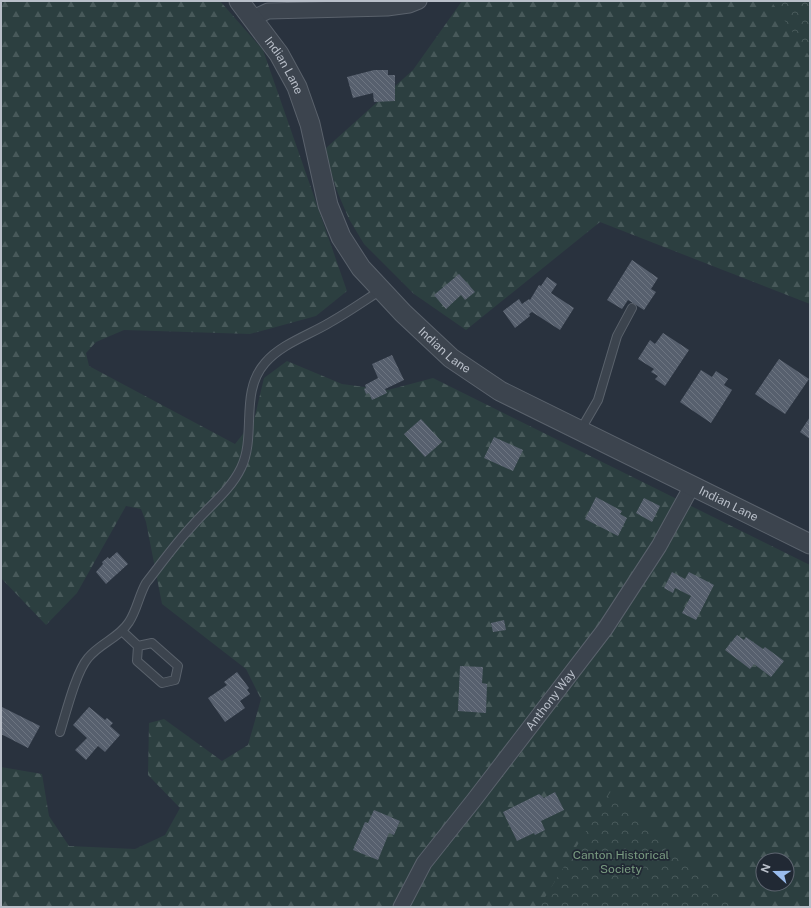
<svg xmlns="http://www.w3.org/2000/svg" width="811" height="908" font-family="'Public Sans',sans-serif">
	<defs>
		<pattern id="forest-firs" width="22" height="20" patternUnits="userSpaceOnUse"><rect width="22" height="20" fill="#2c3f40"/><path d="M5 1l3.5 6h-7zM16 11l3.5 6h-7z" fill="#48595a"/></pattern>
		<pattern id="park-crowns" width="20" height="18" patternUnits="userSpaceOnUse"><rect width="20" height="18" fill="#2c3f40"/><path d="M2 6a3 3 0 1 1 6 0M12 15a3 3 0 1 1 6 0" fill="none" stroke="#48595a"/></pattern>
		<pattern id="building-back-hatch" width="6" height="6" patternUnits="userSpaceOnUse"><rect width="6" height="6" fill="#57606e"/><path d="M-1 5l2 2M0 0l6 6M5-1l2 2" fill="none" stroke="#6d7581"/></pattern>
	</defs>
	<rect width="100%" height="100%" fill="#29323e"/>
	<path fill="url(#forest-firs)" fill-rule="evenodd" d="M1 1H220L263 50 347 291 316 316 250 334 124 330 96 342 86 353 89 366 235 444 254 420 264 378 287 361 342 384 388 390 433 378 810 565V907H1V767L42 774 49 816 69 846 135 849 165 835 180 808 148 775 149 723 164 719 222 761 248 745 261 699 246 669 162 604 146 522 141 509 126 506 77 593 46 625 1 578ZM763 860H787V884H763Z
		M462 1H810V304L600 222 466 330 414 294 364 244 349 219 337 191 328 162 326 148 413 70Z"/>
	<path fill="url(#park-crowns)" d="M771 1H810V57Z
		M611 791 739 907H539Z"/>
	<path fill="url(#building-back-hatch)" d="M374 70H388V75H395V101L374 102 373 93 353 98 347 77Z
		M632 260 658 278 651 289 656 292 644 310 628 300 622 309 607 300Z
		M459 274 475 292 465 300 461 295 446 309 434 295Z
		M547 277 557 284 551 293 574 308 560 330 532 312 529 314 530 316 515 328 503 311 519 299 522 304 529 299 530 300 539 285 541 286Z
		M663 333 689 350 665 386 655 379 658 376 651 372 654 369 638 359 650 340 655 344Z
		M392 355 404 380 385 389 387 393 372 400 369 393 366 394 364 389 366 388 365 385 378 378 372 364Z
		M779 359 809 379 785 414 755 394Z
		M701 370 712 377 716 371 728 379 724 385 732 390 711 423 680 402Z
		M810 417V439L800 432Z
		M421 419 442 442 425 457 404 434Z
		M494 437 523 450 513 471 484 458Z
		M596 497 622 511 620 514 627 518 618 536 585 519Z
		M644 498 660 506 652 522 636 513Z
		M117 552 128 564 106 584 96 572 103 564 102 562 108 557 109 559Z
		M672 572 685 579 689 572 714 585 696 620 682 613 691 596 675 588 673 593 664 588Z
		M504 620 506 630 493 632 491 623Z
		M737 635 744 640 746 637 763 649 765 647 784 661 771 677 754 664 750 669 725 650Z
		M460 666 483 667 482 683 487 684 486 713 458 711Z
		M237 672 249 688 247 690 250 694 240 701 245 708 225 722 208 698 227 685 224 682Z
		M2 707 40 726 28 748 1 734Z
		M89 707 105 720 107 718 113 723 110 726 120 735 105 752 98 746 86 760 75 750 87 738 73 725Z
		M555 792 564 810 541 821 545 830 535 835 534 833 517 841 503 812 539 794 544 798Z
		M374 810 400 821 394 835 389 833 378 860 353 850 365 822 368 823Z"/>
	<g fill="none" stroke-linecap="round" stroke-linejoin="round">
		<defs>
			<path id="service" d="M580 431 598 400 617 336 632 308
				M122 631 138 646
				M152 643 178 666 175 680 162 683 137 661 138 646Z
				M60 732C66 713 76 672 88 658 100 643 119 638 129 622 137 610 139 595 146 583 161 564 175 544 192 526 208 507 230 491 241 468 257 435 239 393 265 363 281 344 309 335 329 323 347 313 364 301 381 290"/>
			<g id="minor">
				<path d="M253 18 268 11 387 8 409 5 419 1"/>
				<path id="s1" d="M401 907 424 863 474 800 605 629 659 546 692 486"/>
			</g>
			<g id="tertiary">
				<path id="s2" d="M239 1 279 54 297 87 310 124 328 205 341 237 361 268 403 313 451 358 500 391 810 544"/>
			</g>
		</defs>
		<use href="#service" stroke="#5a626c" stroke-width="10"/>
		<use href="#minor" stroke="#5a626c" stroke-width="17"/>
		<use href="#tertiary" stroke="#5a626c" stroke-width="21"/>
		<use href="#service" stroke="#3c444e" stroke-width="8"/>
		<use href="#minor" stroke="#3c444e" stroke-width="15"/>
		<use href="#tertiary" stroke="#3c444e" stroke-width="19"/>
	</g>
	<g text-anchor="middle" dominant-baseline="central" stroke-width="3.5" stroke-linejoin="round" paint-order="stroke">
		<g font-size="12" fill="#b9bfc9" stroke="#212934">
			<text stroke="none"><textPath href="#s2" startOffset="79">Indian Lane</textPath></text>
			<text stroke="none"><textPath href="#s2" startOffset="415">Indian Lane</textPath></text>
			<text stroke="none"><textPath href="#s2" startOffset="739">Indian Lane</textPath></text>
			<text stroke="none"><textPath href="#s1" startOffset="256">Anthony Way</textPath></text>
		</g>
		<g font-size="12" fill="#7a9c81" stroke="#212934">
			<text x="621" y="855">Canton Historical<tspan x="621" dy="14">Society</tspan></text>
		</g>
	</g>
	<rect width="811" height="908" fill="none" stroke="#b9bfc9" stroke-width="4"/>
	<g transform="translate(775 872) rotate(291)"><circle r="19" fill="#212934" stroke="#5e6570"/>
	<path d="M0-3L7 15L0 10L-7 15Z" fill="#9abced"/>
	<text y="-6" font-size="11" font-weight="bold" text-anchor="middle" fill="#b9bfc9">N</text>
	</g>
</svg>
